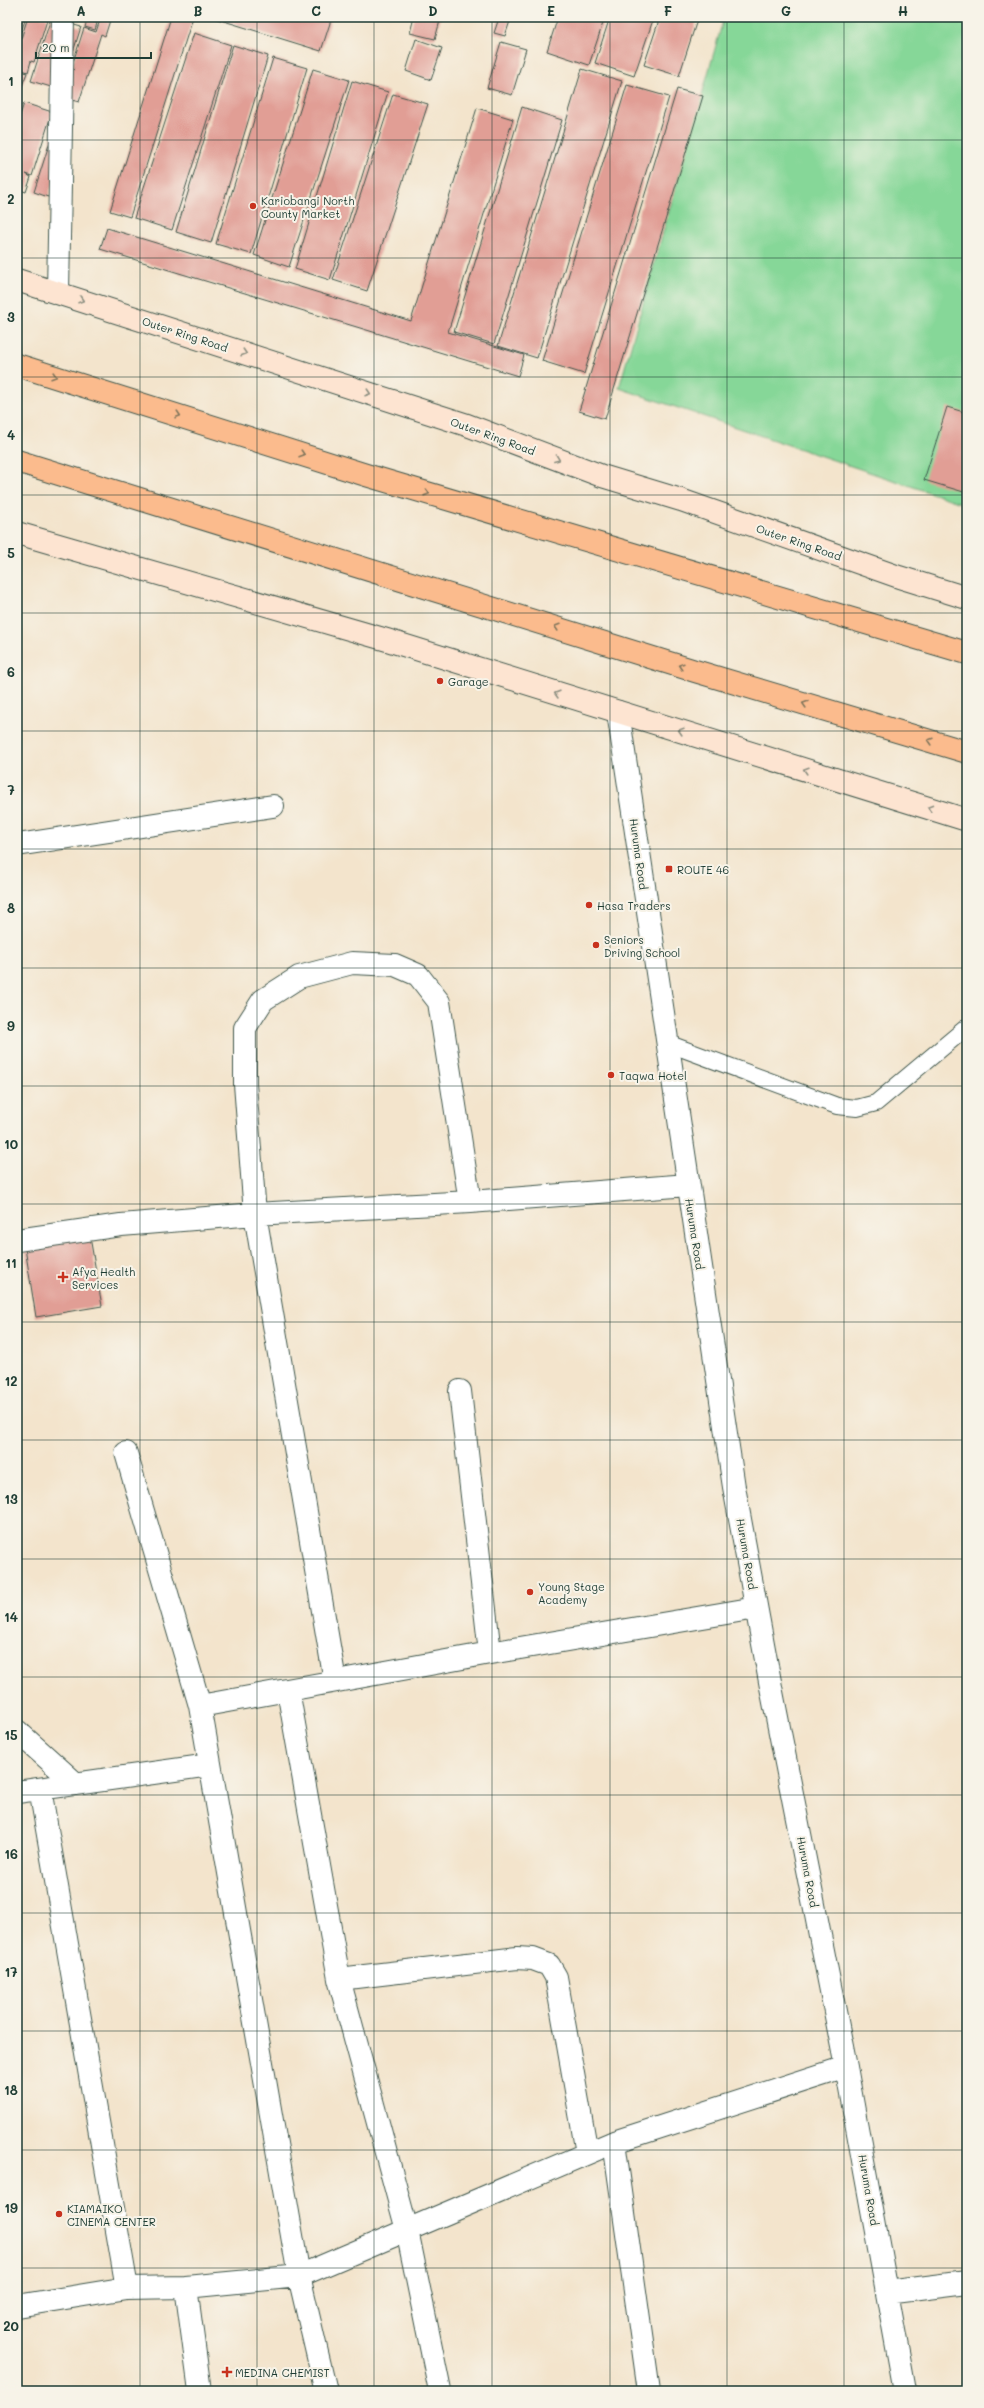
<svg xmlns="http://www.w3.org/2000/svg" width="984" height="2408" font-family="Mali,sans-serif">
	<rect width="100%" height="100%" fill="#f7f3e8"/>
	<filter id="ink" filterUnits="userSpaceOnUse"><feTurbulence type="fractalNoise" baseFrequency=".025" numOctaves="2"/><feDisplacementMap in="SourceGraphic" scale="8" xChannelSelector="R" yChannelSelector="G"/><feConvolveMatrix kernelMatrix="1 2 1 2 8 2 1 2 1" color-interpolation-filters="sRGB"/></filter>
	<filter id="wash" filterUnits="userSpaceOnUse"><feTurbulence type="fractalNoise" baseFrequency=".012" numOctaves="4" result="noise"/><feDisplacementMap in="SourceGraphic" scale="16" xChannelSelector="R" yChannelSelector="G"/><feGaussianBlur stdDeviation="0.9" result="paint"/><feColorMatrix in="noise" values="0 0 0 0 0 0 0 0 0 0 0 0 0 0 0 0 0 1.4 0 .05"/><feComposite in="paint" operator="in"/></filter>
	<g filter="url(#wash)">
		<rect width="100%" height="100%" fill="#f3e4cc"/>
		<path fill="#86d798" stroke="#528a66" d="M724 17H967V505L619 388Z"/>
		<g id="blocks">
			<path fill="#e19e95" d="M17 17H26L17 44Z
				M28 17H48L34 62 31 61 28 72 17 68V51Z
				M101 17H111L105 36 101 34 79 102 62 97 84 28 96 32Z
				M171 17H193L130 217 110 211Z
				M211 17H332L321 51Z
				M414 17H441L435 39 410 33Z
				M558 17H605L589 65 547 51Z
				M610 17H654L634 76 595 63Z
				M660 17H698L679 76 644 65Z
				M51 18 81 27 61 90 31 81Z
				M499 18 510 21 505 36 494 33Z
				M87 20 97 23 95 30 85 27Z
				M194 33 231 45 172 230 134 218Z
				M416 39 442 48 431 80 406 71Z
				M501 42 526 49 512 95 487 88Z
				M233 45 268 56 211 243 176 232Z
				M273 58 307 68 251 254 216 244Z
				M17 69 27 73 21 88 17 87Z
				M313 69 349 80 289 267 254 255Z
				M582 69 622 81 537 358 498 346Z
				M352 81 388 92 330 280 295 269Z
				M627 85 669 97 584 374 542 361Z
				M17 88 21 90 17 102Z
				M677 89 703 96 605 419 579 411Z
				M393 94 428 104 367 291 333 280Z
				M24 103 52 112 32 176 26 174 31 177 26 192 17 189V125Z
				M522 107 562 120 494 344 454 332Z
				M477 108 513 119 448 332 524 355 518 376 100 249 107 228 411 321Z
				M57 119 72 124 48 197 34 192Z
				M947 407 967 413V493L924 480Z
				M90 1237 102 1306 36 1317 25 1248Z"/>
		</g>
	</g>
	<g filter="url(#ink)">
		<use href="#blocks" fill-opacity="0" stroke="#3f564b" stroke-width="1"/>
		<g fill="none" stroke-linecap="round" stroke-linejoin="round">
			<defs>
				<path id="service" d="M667 1043 837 1106 857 1108 876 1103 967 1027"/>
				<path id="minor" d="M58 293 63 17
					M618 712 734 1487 771 1687 846 2067 905 2391
					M17 845 273 806
					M17 1240 121 1225 255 1214 470 1202 688 1185
					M126 1453 200 1706
					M490 1653 756 1608
					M335 1681 255 1214 245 1084V1028L263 1000 299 977 352 963 395 965 418 975 439 1002 470 1202
					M288 1690 339 1979 407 2230 440 2391
					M17 1731 76 1784
					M40 1789 127 2288
					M17 1792 210 1765
					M339 1979 517 1958 533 1959 549 1965 556 1977 587 2153
					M186 2287 299 2276 614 2142
					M887 2292 967 2282
					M17 2306 127 2288 186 2287 200 2391
					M326 2391 299 2276 200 1706 490 1653 460 1391
					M649 2391 614 2142 846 2067"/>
				<path id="secondary" d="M17 280 467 425 602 476 681 500 899 577 967 598
					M17 533 387 640 967 820"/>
				<path id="primary" d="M17 365 366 475 967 653
					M17 461 695 671 967 752"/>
			</defs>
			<use href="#service" stroke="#3f564b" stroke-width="18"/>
			<use href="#minor" stroke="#3f564b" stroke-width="24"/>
			<use href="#secondary" stroke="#3f564b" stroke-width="24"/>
			<use href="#primary" stroke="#3f564b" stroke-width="24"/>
			<use href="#service" stroke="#fff" stroke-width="16"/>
			<use href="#minor" stroke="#fff" stroke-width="22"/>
			<use href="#secondary" stroke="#fde4d1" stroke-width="22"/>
			<use href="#primary" stroke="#fbbb8d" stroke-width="22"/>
		</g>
		<defs><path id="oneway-chevron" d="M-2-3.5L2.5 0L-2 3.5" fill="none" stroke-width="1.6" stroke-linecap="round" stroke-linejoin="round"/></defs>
		<g stroke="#8e9082">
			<use href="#oneway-chevron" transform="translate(81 300) rotate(18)"/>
			<use href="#oneway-chevron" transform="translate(244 353) rotate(18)"/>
			<use href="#oneway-chevron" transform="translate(368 393) rotate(18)"/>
			<use href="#oneway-chevron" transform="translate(557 459) rotate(21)"/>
			<use href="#oneway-chevron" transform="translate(557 694) rotate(-164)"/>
			<use href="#oneway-chevron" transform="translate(681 731) rotate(-163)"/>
			<use href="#oneway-chevron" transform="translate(806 770) rotate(-163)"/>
			<use href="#oneway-chevron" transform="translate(930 808) rotate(-163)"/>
		</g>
		<g stroke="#82765c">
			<use href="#oneway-chevron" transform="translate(54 376) rotate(17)"/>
			<use href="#oneway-chevron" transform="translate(178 415) rotate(18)"/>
			<use href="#oneway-chevron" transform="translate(302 454) rotate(18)"/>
			<use href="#oneway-chevron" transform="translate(427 493) rotate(17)"/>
			<use href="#oneway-chevron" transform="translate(557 627) rotate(-163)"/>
			<use href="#oneway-chevron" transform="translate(681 666) rotate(-163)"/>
			<use href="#oneway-chevron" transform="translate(805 704) rotate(-163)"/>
			<use href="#oneway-chevron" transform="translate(930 741) rotate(-163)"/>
		</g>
	</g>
	<path fill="none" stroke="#1f3d34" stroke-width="1" stroke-opacity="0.55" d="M140 17V2391M257 17V2391M374 17V2391M492 17V2391M610 17V2391M727 17V2391M844 17V2391M17 140H967M17 258H967M17 377H967M17 495H967M17 613H967M17 731H967M17 849H967M17 968H967M17 1086H967M17 1204H967M17 1322H967M17 1440H967M17 1559H967M17 1677H967M17 1795H967M17 1913H967M17 2031H967M17 2150H967M17 2268H967"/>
	<g fill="#c8321e" stroke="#f7f3e8" stroke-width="1.5">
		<circle cx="253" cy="206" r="4"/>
		<circle cx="440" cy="681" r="4"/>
		<rect x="665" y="865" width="8" height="8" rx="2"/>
		<circle cx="589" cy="905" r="4"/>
		<circle cx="596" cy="945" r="4"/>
		<circle cx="611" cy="1075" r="4"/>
		<path d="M61 1271h4v4h4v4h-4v4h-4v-4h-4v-4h4z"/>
		<circle cx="530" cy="1592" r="4"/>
		<circle cx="59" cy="2214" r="4"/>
		<path d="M225 2366h4v4h4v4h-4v4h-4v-4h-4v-4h4z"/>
	</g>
	<g text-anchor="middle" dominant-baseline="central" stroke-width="4" stroke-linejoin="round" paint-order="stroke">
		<g font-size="11" fill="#1f3d34" stroke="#f7f3e8" text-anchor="start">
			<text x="261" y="200">Kariobangi North<tspan x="261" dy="13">County Market</tspan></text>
			<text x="448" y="681">Garage</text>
			<text x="677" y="869">ROUTE 46</text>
			<text x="597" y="905">Hasa Traders</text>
			<text x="604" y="939">Seniors<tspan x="604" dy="13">Driving School</tspan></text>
			<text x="619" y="1075">Taqwa Hotel</text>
			<text x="72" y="1271">Afya Health<tspan x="72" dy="13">Services</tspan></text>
			<text x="538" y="1586">Young Stage<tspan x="538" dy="13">Academy</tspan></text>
			<text x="67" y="2208">KIAMAIKO<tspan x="67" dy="13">CINEMA CENTER</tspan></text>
			<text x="235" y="2372">MEDINA CHEMIST</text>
		</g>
		<g font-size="11" fill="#1f3d34" stroke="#f7f3e8">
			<text transform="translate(185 334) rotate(18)">Outer Ring Road</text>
			<text transform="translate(493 436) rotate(20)">Outer Ring Road</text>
			<text transform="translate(799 542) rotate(19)">Outer Ring Road</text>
			<text transform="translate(639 854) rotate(82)">Huruma Road</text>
			<text transform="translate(695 1234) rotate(81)">Huruma Road</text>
			<text transform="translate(747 1554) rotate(80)">Huruma Road</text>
			<text transform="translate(808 1872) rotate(79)">Huruma Road</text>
			<text transform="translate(869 2190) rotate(80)">Huruma Road</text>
		</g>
	</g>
	<rect width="984" height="2408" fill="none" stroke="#f7f3e8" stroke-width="44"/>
	<path d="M36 52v6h115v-6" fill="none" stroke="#1f3d34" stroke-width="2"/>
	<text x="42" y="52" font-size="12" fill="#1f3d34" stroke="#f7f3e8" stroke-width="3" paint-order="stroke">20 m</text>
	<rect x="22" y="22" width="940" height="2364" fill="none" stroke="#1f3d34" stroke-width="1.5"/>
	<g font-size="13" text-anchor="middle" font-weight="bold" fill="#1f3d34">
		<text x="81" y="16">A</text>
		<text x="198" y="16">B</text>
		<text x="316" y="16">C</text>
		<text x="433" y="16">D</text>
		<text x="551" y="16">E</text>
		<text x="668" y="16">F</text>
		<text x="786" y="16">G</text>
		<text x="903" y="16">H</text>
		<text x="11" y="86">1</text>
		<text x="11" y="204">2</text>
		<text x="11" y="322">3</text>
		<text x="11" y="440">4</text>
		<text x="11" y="558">5</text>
		<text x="11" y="677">6</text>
		<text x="11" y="795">7</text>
		<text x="11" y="913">8</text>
		<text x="11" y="1031">9</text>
		<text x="11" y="1149">10</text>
		<text x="11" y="1268">11</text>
		<text x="11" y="1386">12</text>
		<text x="11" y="1504">13</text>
		<text x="11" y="1622">14</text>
		<text x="11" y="1740">15</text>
		<text x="11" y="1859">16</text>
		<text x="11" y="1977">17</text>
		<text x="11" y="2095">18</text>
		<text x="11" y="2213">19</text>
		<text x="11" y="2331">20</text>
	</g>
</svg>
